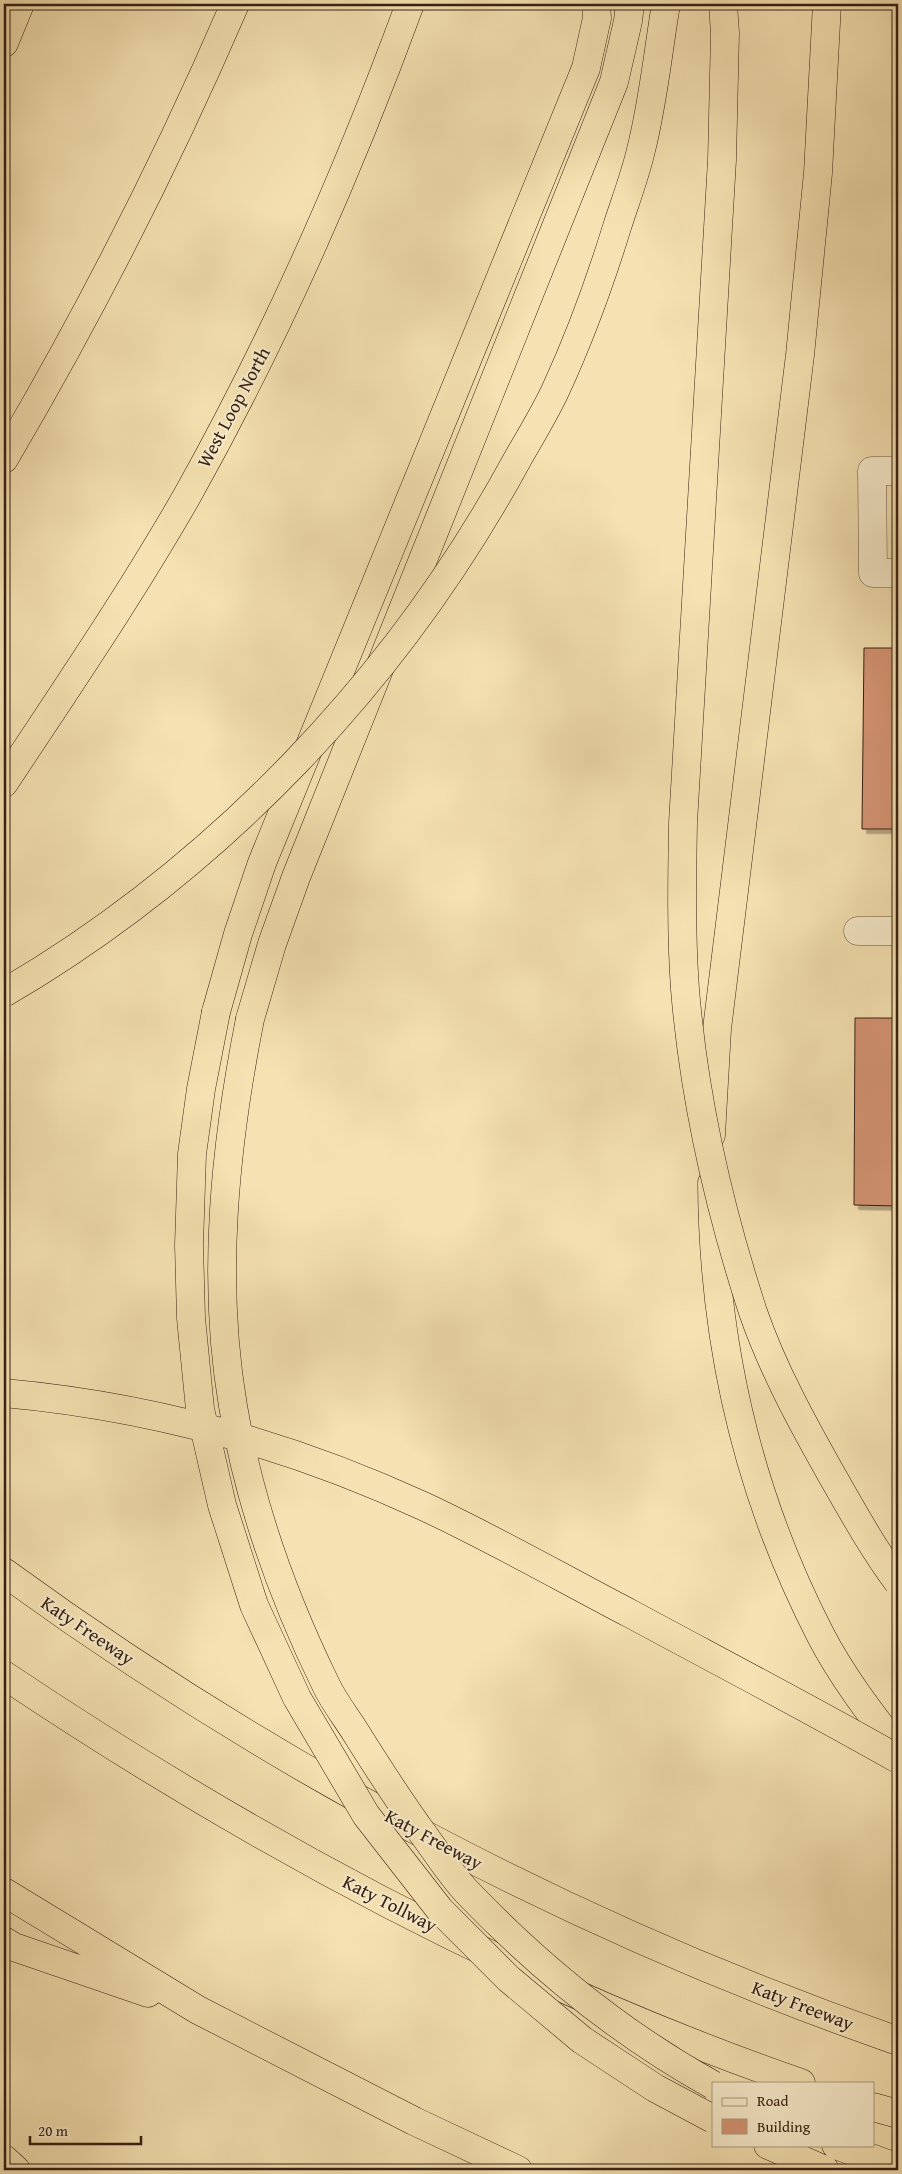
<svg xmlns="http://www.w3.org/2000/svg" width="902" height="2174" font-family="'Gentium Book Plus',serif">
	<defs>
		<filter id="shadow"><feDropShadow dx="4.5" dy="4.5" stdDeviation="0" flood-color="#0004"/></filter>
	</defs>
	<rect width="100%" height="100%" fill="#f5e1b1"/>
	<filter id="stains"><feTurbulence type="fractalNoise" baseFrequency=".004" numOctaves="4"/><feColorMatrix values="0 0 0 0 .2 0 0 0 0 .09 0 0 0 0 .02 0 0 0 .5 -.17"/></filter>
	<radialGradient id="worn" r=".72"><stop offset=".6" stop-color="#630" stop-opacity="0"/><stop offset="1" stop-color="#630" stop-opacity=".3"/></radialGradient>
	<path fill="#d49473" stroke="#362014" filter="url(#shadow)" d="M864 648H898V829H862Z
		M855 1018H898V1206L854 1205Z
		M896 1360H898V1392H896Z"/>
	<g fill="none" stroke-linecap="round" stroke-linejoin="round">
		<defs>
			<path id="minor" d="M898 471H872L873 573H898
				M858 931H898"/>
			<path id="highway" d="M4 43 20 4
				M4 459C91 311 167 162 235 4
				M4 783C66 689 131 594 187 496 275 339 348 173 410 4
				M216 1012 238 934 262 863 586 68 597 18 596 4
				M250 1019 272 944 296 877 614 82 628 21 630 4
				M711 1135 717 1029 800 355 818 173 827 4
				M712 1183C713 1342 747 1492 820 1634 841 1675 870 1713 898 1749
				M4 1572C277 1771 579 1930 898 2041
				M4 1675C252 1841 518 1985 801 2083
				M4 1892 198 2010 414 2121 518 2170
				M4 1941 14 1947 148 1993
				M873 2107 898 2114
				M768 2145 825 2170
				M836 2145 898 2168
				M4 2159 16 2170"/>
		</defs>
		<use href="#minor" stroke="#66503b" stroke-width="29"/>
		<use href="#highway" stroke="#362014" stroke-width="29"/>
		<use href="#minor" stroke="#f8eccc" stroke-width="28"/>
		<use href="#highway" stroke="#f5e1b1" stroke-width="28"/>
		<defs>
			<path id="highway-bridge" d="M723 4 725 33 722 160 683 823C682 879 681 934 685 989 694 1099 719 1208 753 1312 773 1370 804 1426 834 1479 854 1514 874 1550 898 1582
				M4 993C219 867 398 679 517 460 530 437 545 413 556 389 580 337 600 282 617 227 625 202 635 176 641 150 653 103 658 52 666 4
				M216 1012 201 1089 192 1154 189 1245 191 1318 200 1409 222 1505 254 1605 297 1698 366 1815 440 1910 509 1979 582 2040 655 2088 713 2119
				M250 1019C225 1145 211 1278 233 1406 249 1502 283 1597 326 1685 334 1702 346 1717 356 1733 376 1765 396 1796 418 1827 434 1848 449 1873 467 1892 539 1967 623 2035 713 2085
				M4 1393C148 1406 291 1445 423 1506 494 1539 562 1578 631 1614 720 1662 810 1709 898 1759"/>
		</defs>
		<use href="#highway-bridge" stroke="#362014" stroke-width="29" stroke-linecap="butt"/>
		<use href="#highway-bridge" stroke="#f5e1b1" stroke-width="28"/>
	</g>
	<g text-anchor="middle" dominant-baseline="central" stroke-width="4" stroke-linejoin="round" paint-order="stroke">
		<g font-size="19" fill="#362014" stroke="#f8eccc">
			<text transform="translate(233 407) rotate(-62)">West Loop North</text>
			<text transform="translate(88 1630) rotate(34)">Katy Freeway</text>
			<text transform="translate(434 1839) rotate(28)">Katy Freeway</text>
			<text transform="translate(390 1903) rotate(27)">Katy Tollway</text>
			<text transform="translate(803 2005) rotate(21)">Katy Freeway</text>
		</g>
	</g>
	<rect width="902" height="2174" fill="none" stroke="#f5e1b1" stroke-width="20"/>
	<rect x="5" y="5" width="892" height="2164" fill="none" stroke="#362014" stroke-width="2.5"/>
	<rect x="10" y="10" width="882" height="2154" fill="none" stroke="#362014"/>
	<rect x="712" y="2082" width="162" height="65" fill="#f8eccc" stroke="#aa9a82"/>
	<rect x="722" y="2098" width="25" height="8" fill="#f8eccc" stroke="#aa9a82"/>
	<text x="757" y="2106" font-size="15" fill="#362014">Road</text>
	<rect x="722" y="2119" width="25" height="15" fill="#d49473" stroke="#aa9a82"/>
	<text x="757" y="2132" font-size="15" fill="#362014">Building</text>
	<path d="M30 2136v8h111v-8" fill="none" stroke="#362014" stroke-width="2.5"/>
	<text x="38" y="2136" font-size="15" fill="#362014" stroke="#f8eccc" stroke-width="4" paint-order="stroke">20 m</text>
	<rect width="100%" height="100%" filter="url(#stains)"/>
	<rect width="100%" height="100%" fill="url(#worn)"/>
</svg>
